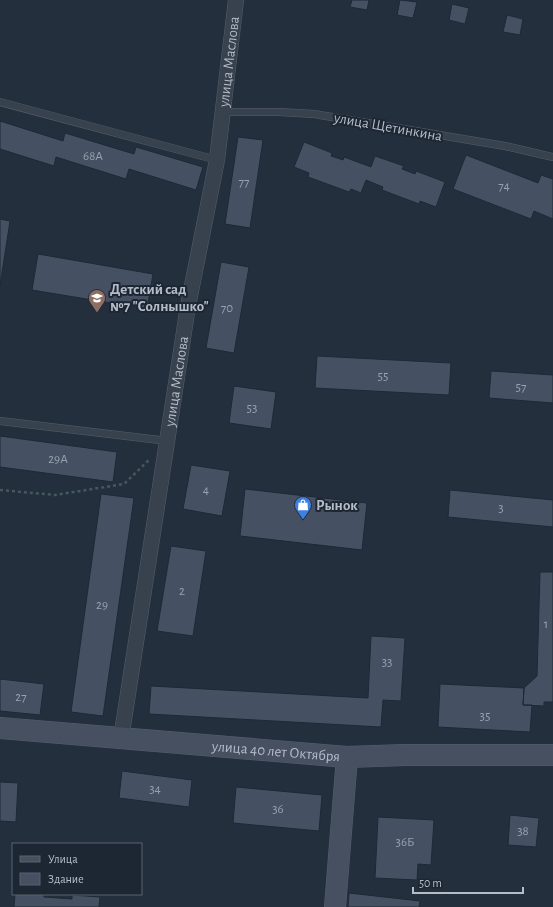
<svg xmlns="http://www.w3.org/2000/svg" width="553" height="907" font-family="'Alegreya Sans',sans-serif">
	<rect width="100%" height="100%" fill="#242f3e"/>
	<path fill="#455162" stroke="#1f2835" d="M352 0H369L367 10 350 7Z
		M400 0 417 2 413 18 397 15Z
		M452 4 469 8 465 24 449 20Z
		M507 15 523 19 520 35 503 32Z
		M0 121 63 141 65 133 134 154 136 147 203 167 196 190 129 169 126 179 56 157 54 166 0 149Z
		M238 137 263 140 250 228 225 224Z
		M304 142 332 153 331 156 343 160 344 157 371 167 375 156 404 166 402 169 415 174 416 171 445 182 436 207 420 201 419 204 382 190 383 187 366 180 361 193 351 189 349 192 308 177 309 173 294 167Z
		M466 155 538 183 541 175 553 179V219L534 211 531 219 453 189Z
		M0 219 10 221 0 286Z
		M38 254 153 274 147 309 32 290Z
		M221 262 249 267 234 353 206 348Z
		M317 356 451 363 449 395 315 388Z
		M491 371 553 375V403L489 398Z
		M234 386 276 392 271 429 229 423Z
		M0 436 117 452 113 482 0 467Z
		M191 465 230 471 222 516 183 509Z
		M245 489 367 503 362 550 240 536Z
		M450 490 553 500V527L448 517Z
		M101 494 134 498 103 716 71 712Z
		M171 546 206 551 193 636 157 631Z
		M540 572H553V702H544V706L523 705 524 688 537 676Z
		M371 636 405 638 401 701 383 700 381 727 149 714 151 686 368 698Z
		M0 679 44 684 40 715 0 711Z
		M440 684 524 688 523 705H532L530 732 438 727Z
		M122 771 192 780 189 807 119 798Z
		M0 782 18 783 16 822 0 821Z
		M236 787 322 795 319 831 233 823Z
		M510 815 539 818 536 847 508 845Z
		M378 817 434 820 431 865 418 864 417 880 375 878Z
		M349 893 420 901 419 907H348Z
		M15 894H44V897L72 899V895L100 897 99 907H14Z"/>
	<g fill="none" stroke-linecap="round" stroke-linejoin="round">
		<defs>
			<path id="lane" d="M0 102 217 160
				M222 112H279L314 114 505 146 553 157
				M0 421 168 441"/>
			<g id="street">
				<path id="s1" d="M121 739 188 306 217 160 236 0"/>
			</g>
			<g id="secondary">
				<path id="s2" d="M0 728 347 757 405 755H553"/>
				<path d="M335 907 347 757"/>
			</g>
		</defs>
		<use href="#lane" stroke="#565f6c" stroke-width="8"/>
		<use href="#street" stroke="#565f6c" stroke-width="16"/>
		<use href="#secondary" stroke="#565f6c" stroke-width="22"/>
		<path stroke="#44595c" stroke-width="2.5" stroke-dasharray="3 3" stroke-linecap="butt" d="M0 490 55 495 124 484 150 459"/>
		<use href="#lane" stroke="#38414e" stroke-width="7"/>
		<use href="#street" stroke="#38414e" stroke-width="15"/>
		<use href="#secondary" stroke="#465061" stroke-width="21"/>
	</g>
	<defs>
		<symbol id="school-pin" viewBox="-11 -11 22 30"><path d="M0 17L-7.5 6A9.5 9.5 0 1 1 7.5 6Z" fill="#8d6e63" stroke="#1d2633"/><path d="M0-5L7-2L0 1L-7-2ZM-4 1L0 2.5L4 1V4Q0 6-4 4Z" fill="#fff"/></symbol>
		<symbol id="shop-pin" viewBox="-11 -11 22 30"><path d="M0 17L-7.5 6A9.5 9.5 0 1 1 7.5 6Z" fill="#3f7fe0" stroke="#1d2633"/><path d="M-5-2.5h2.3a2.7 3.5 0 0 1 5.4 0H5L5.5 6h-11ZM-1.5-2.5h3a1.5 2.3 0 0 0-3 0Z" fill="#fff"/></symbol>
	</defs>
	<g fill-rule="evenodd">
		<use href="#school-pin" x="87" y="288" width="20" height="27"/>
		<use href="#shop-pin" x="293" y="495" width="20" height="27"/>
	</g>
	<g text-anchor="middle" dominant-baseline="central" stroke-width="4" stroke-linejoin="round" paint-order="stroke">
		<g font-size="13" fill="#98a1af">
			<text x="93" y="156">68А</text>
			<text x="244" y="182">77</text>
			<text x="504" y="186">74</text>
			<text x="227" y="308">70</text>
			<text x="383" y="376">55</text>
			<text x="521" y="387">57</text>
			<text x="252" y="408">53</text>
			<text x="58" y="459">29А</text>
			<text x="206" y="490">4</text>
			<text x="501" y="508">3</text>
			<text x="182" y="591">2</text>
			<text x="102" y="605">29</text>
			<text x="546" y="624">1</text>
			<text x="387" y="662">33</text>
			<text x="21" y="697">27</text>
			<text x="485" y="716">35</text>
			<text x="155" y="789">34</text>
			<text x="278" y="809">36</text>
			<text x="523" y="831">38</text>
			<text x="405" y="842">36Б</text>
		</g>
		<g font-size="15" fill="#b4bcc9" stroke="#1d2633">
			<text stroke="none"><textPath href="#s1" startOffset="686">улица Маслова</textPath></text>
			<text transform="translate(388 127) rotate(10)">улица Щетинкина</text>
			<text stroke="none"><textPath href="#s1" startOffset="362">улица Маслова</textPath></text>
			<text stroke="none"><textPath href="#s2" startOffset="277">улица 40 лет Октября</textPath></text>
		</g>
		<g font-size="15" font-weight="bold" fill="#b4bcc9" stroke="#1d2633" text-anchor="start">
			<text x="110" y="289">Детский сад<tspan x="110" dy="17">№7 "Солнышко"</tspan></text>
			<text x="316" y="505">Рынок</text>
		</g>
	</g>
	<rect x="12" y="843" width="130" height="52" fill="#1d2633" stroke="#59626f"/>
	<rect x="20" y="856" width="20" height="6" fill="#465061" stroke="#59626f"/>
	<text x="48" y="863" font-size="12" fill="#b4bcc9">Улица</text>
	<rect x="20" y="873" width="20" height="12" fill="#455162" stroke="#59626f"/>
	<text x="48" y="883" font-size="12" fill="#b4bcc9">Здание</text>
	<path d="M413 887v6h110v-6" fill="none" stroke="#b4bcc9" stroke-width="2"/>
	<text x="419" y="887" font-size="12" fill="#b4bcc9" stroke="#1d2633" stroke-width="3" paint-order="stroke">50 m</text>
</svg>
